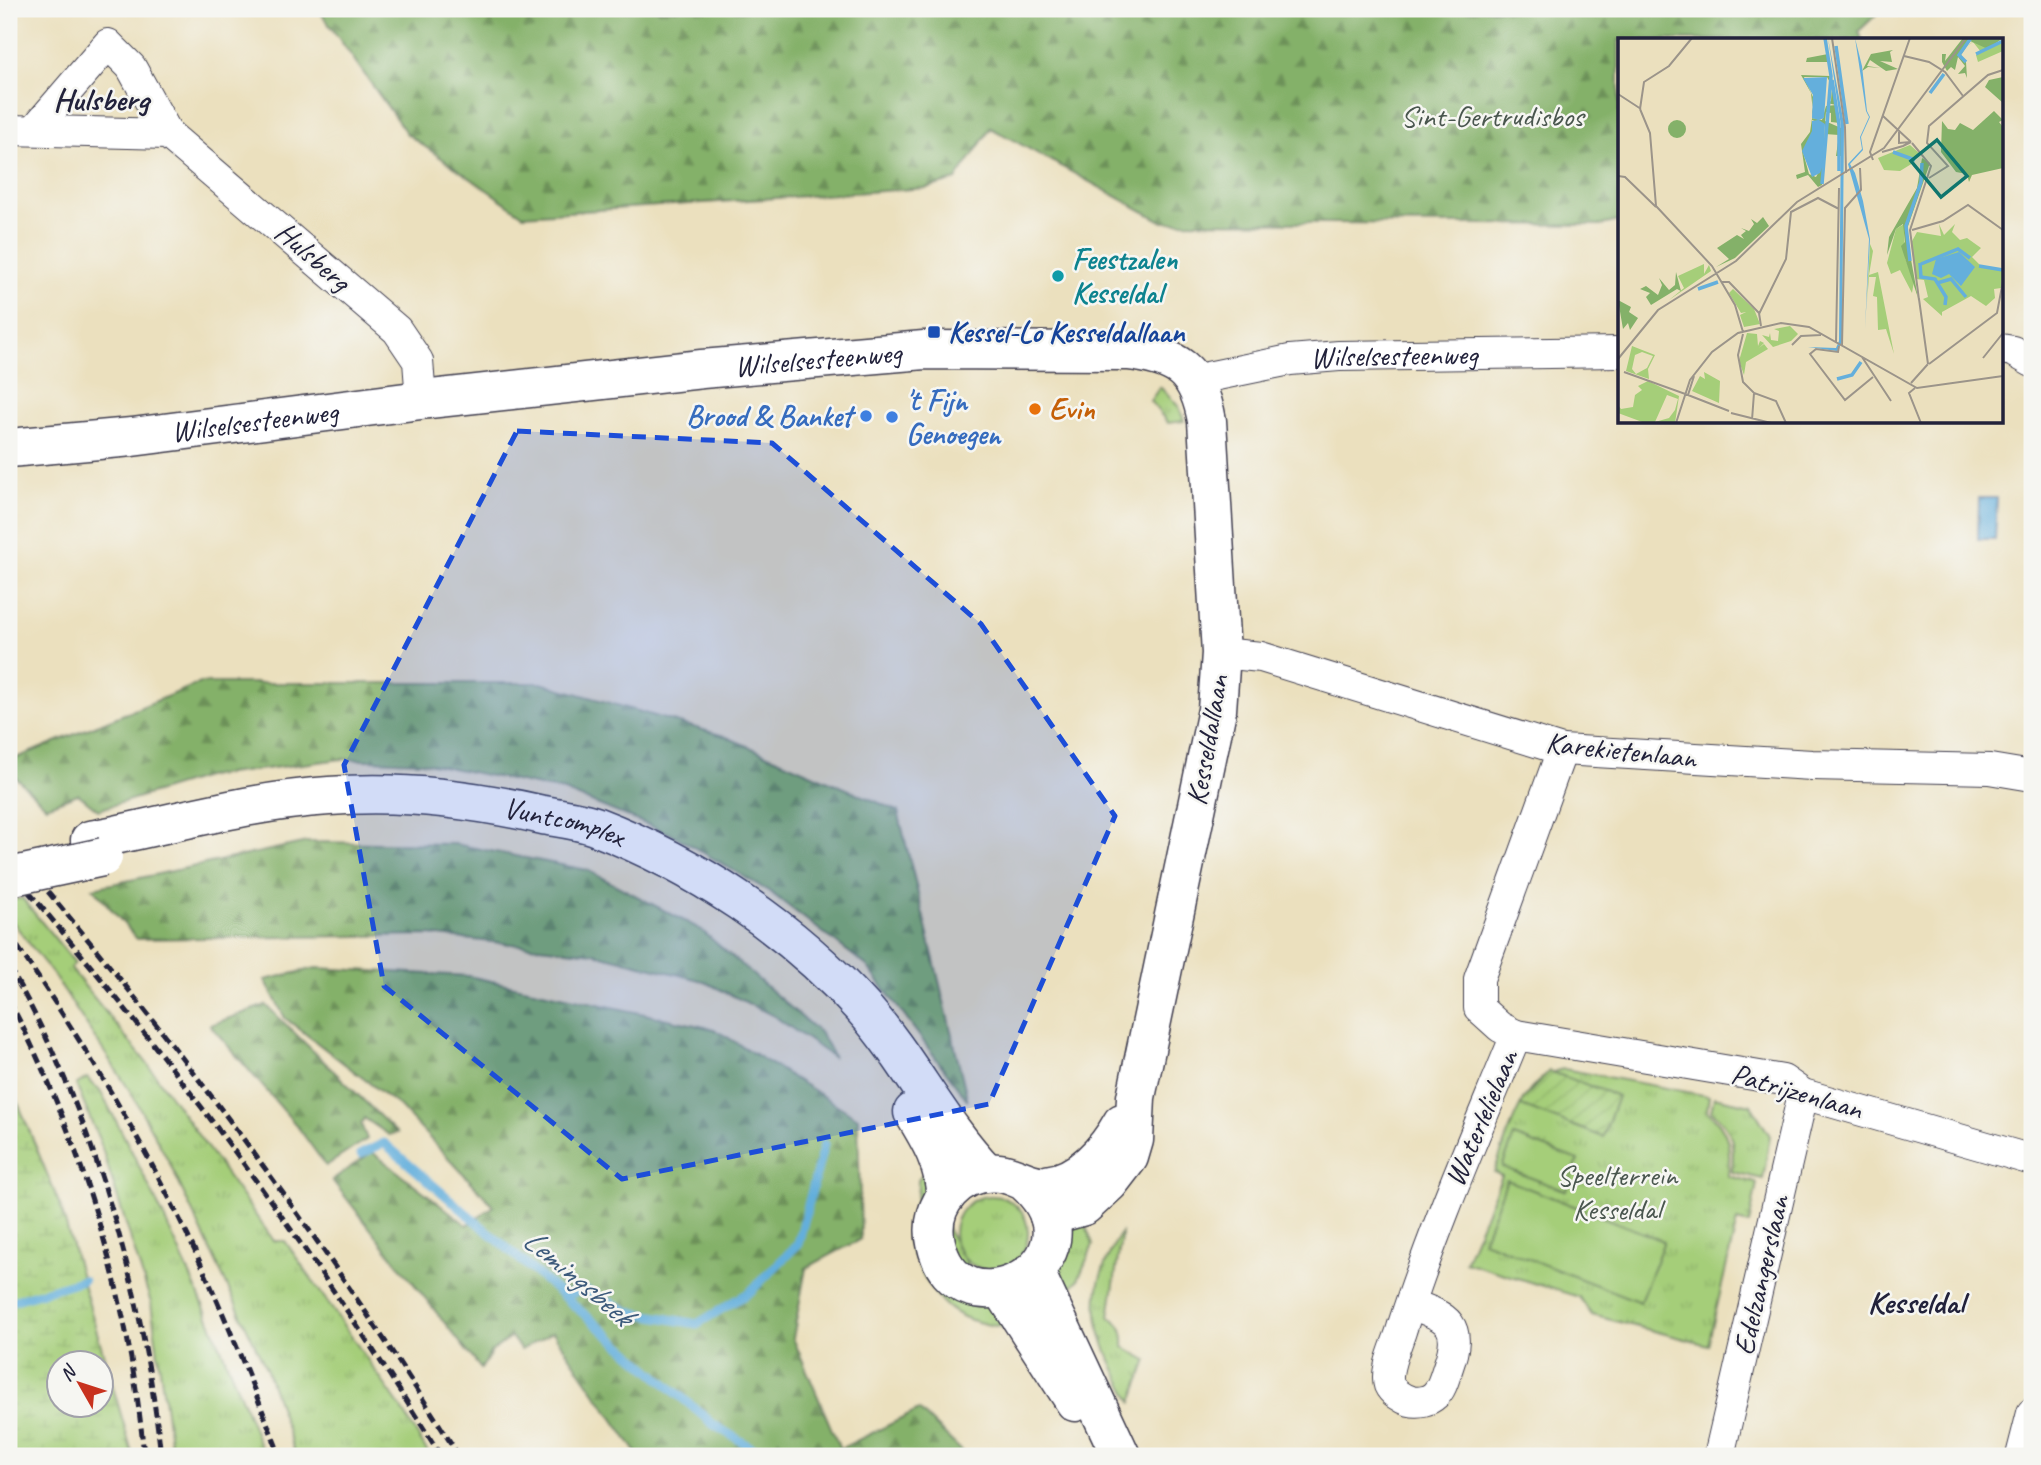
<svg xmlns="http://www.w3.org/2000/svg" width="2041" height="1465" font-family="Caveat,sans-serif">
	<defs>
		<pattern id="grass-tufts" width="24" height="20" patternUnits="userSpaceOnUse" patternTransform="scale(1.75)"><rect width="24" height="20" fill="#a5ce79"/><path d="M3 7l-1-3M5 7V3M7 7l1-3M15 17l-1-3M17 17v-4M19 17l1-3" fill="none" stroke="#8eb16a"/></pattern>
		<pattern id="forest-firs" width="22" height="20" patternUnits="userSpaceOnUse" patternTransform="scale(1.75)"><rect width="22" height="20" fill="#84b169"/><path d="M5 1l3.5 6h-7zM16 11l3.5 6h-7z" fill="#6c9058"/></pattern>
		<pattern id="wetland-marsh" width="20" height="14" patternUnits="userSpaceOnUse" patternTransform="scale(1.75)"><rect width="20" height="14" fill="#a5ce79"/><path d="M1 5h8M5 5V1M11 12h8M15 12V8" fill="none" stroke="#8eb16a"/></pattern>
		<pattern id="garden-furrows" width="10" height="10" patternUnits="userSpaceOnUse" patternTransform="scale(1.75)"><rect width="10" height="10" fill="#a5ce79"/><path d="M-1 1l2-2M0 10L10 0M9 11l2-2" fill="none" stroke="#8eb16a"/></pattern>
	</defs>
	<rect width="100%" height="100%" fill="#f6f6f2"/>
	<filter id="ink" filterUnits="userSpaceOnUse"><feTurbulence type="fractalNoise" baseFrequency=".0143" numOctaves="2"/><feDisplacementMap in="SourceGraphic" scale="14" xChannelSelector="R" yChannelSelector="G"/><feConvolveMatrix kernelMatrix="1 2 1 2 8 2 1 2 1" color-interpolation-filters="sRGB"/></filter>
	<filter id="wash" filterUnits="userSpaceOnUse"><feTurbulence type="fractalNoise" baseFrequency=".00686" numOctaves="4" result="noise"/><feDisplacementMap in="SourceGraphic" scale="28" xChannelSelector="R" yChannelSelector="G"/><feGaussianBlur stdDeviation="1.57" result="paint"/><feColorMatrix in="noise" values="0 0 0 0 0 0 0 0 0 0 0 0 0 0 0 0 0 1.4 0 .05"/><feComposite in="paint" operator="in"/></filter>
	<g filter="url(#wash)">
		<rect width="100%" height="100%" fill="#ebe0be"/>
		<path fill="url(#grass-tufts)" stroke="#64785a" stroke-width="2" d="M1160 387 1179 407 1184 421 1168 423 1150 401Z
			M22 898 75 963 70 968 146 1062 274 1241H285L401 1408 430 1456H296L266 1368 168 1160 132 1094 54 976 9 917V901Z
			M1564 1069 1709 1096 1707 1111C1730 1130 1731 1147 1728 1176L1757 1183 1749 1224 1737 1221 1708 1345 1592 1315 1579 1297 1465 1262 1502 1176 1494 1172C1508 1137 1521 1075 1564 1069Z
			M87 1078 100 1091C164 1208 216 1331 264 1456H172L151 1303 100 1142 76 1085Z
			M1714 1097 1751 1105 1770 1136 1763 1179 1732 1172C1734 1144 1735 1130 1711 1111Z
			M926 1170 930 1198 989 1304 1007 1324 1003 1327C955 1321 938 1306 917 1263 912 1253 905 1243 907 1232 909 1211 919 1205 918 1179Z
			M954 1233a37 37 0 1 1 74 0a37 37 0 1 1-74 0Z
			M1082 1216 1093 1245 1078 1280 1065 1293 1054 1269 1069 1231Z
			M1122 1231 1109 1317C1122 1323 1125 1333 1124 1347L1147 1360 1132 1402C1096 1335 1079 1301 1122 1231Z"/>
		<path fill="url(#forest-firs)" stroke="#536a52" stroke-width="2" d="M318 9H1882L1859 31 1862 40H1619V221L1602 225 1163 222 991 128 956 180 927 188 523 215 407 134Z
			M200 683H541L724 736 898 811 968 1101 867 966 770 892 673 835 564 791 422 762 341 759 205 777 98 810 78 794 46 806 9 771V761Z
			M307 842 455 844 587 870 700 929 821 1034 834 1058 774 1016 703 981 594 953 429 935 137 939 93 888Z
			M316 968 468 976 714 1029 858 1118 861 1239 806 1268 793 1338 840 1449 919 1410 967 1456H639L553 1332 521 1350 511 1337 492 1351 481 1369 332 1180 372 1152 467 1225 494 1206 399 1106 285 1018 265 980Z
			M266 1005 397 1133 389 1135 364 1118 361 1124 367 1139 326 1166 297 1126 210 1025Z"/>
		<path fill="url(#wetland-marsh)" stroke="#64785a" stroke-width="2" fill-rule="evenodd" d="M9 1081 61 1208 133 1456H9ZM60 1364H102V1406H60Z"/>
		<path fill="url(#garden-furrows)" stroke="#64785a" stroke-width="2" d="M1549 1071 1618 1096 1603 1137 1521 1106 1523 1099Z"/>
		<path fill="#a5ce79" stroke="#64785a" stroke-width="2" d="M1514 1136 1578 1160 1566 1191 1502 1167Z
			M1507 1180 1664 1241 1640 1302 1483 1241Z"/>
		<path fill="#64afdc" stroke="#43688c" stroke-width="2" d="M1979 498H1997L1995 539H1978Z"/>
		<g fill="none" stroke-linecap="round" stroke-linejoin="round">
			<path stroke="#64afdc" stroke-width="9" d="M361 1154 384 1143 714 1425 766 1456
				M566 1296 583 1289 630 1312 697 1324 750 1292 798 1244 824 1144
				M9 1302 83 1280"/>
		</g>
	</g>
	<g filter="url(#ink)">
		<g fill="none" stroke-linecap="round" stroke-linejoin="round">
			<defs>
				<g id="street">
					<path d="M35 129 108 44 131 67 168 134"/>
					<path d="M9 130 168 134 397 330 418 361 421 400"/>
					<path d="M2001 349 2013 351 2032 362"/>
					<path id="s1" d="M1193 380 1290 360 1339 356 1619 352"/>
					<path d="M1221 653 1261 657 1562 750 1812 765 1990 769 2032 776"/>
					<path d="M1516 1035 1783 1080 1803 1094 2032 1160"/>
					<path d="M1410 1304C1449 1317 1463 1325 1448 1367 1445 1376 1442 1389 1435 1395 1429 1401 1418 1403 1410 1401 1403 1399 1392 1392 1389 1385 1384 1369 1398 1343 1402 1328 1434 1228 1476 1133 1516 1035L1500 1027 1479 1008V979L1562 750"/>
					<path d="M1719 1456 1803 1094"/>
					<path d="M2021 1456 2032 1413"/>
				</g>
				<g id="secondary">
					<path id="s2" d="M9 448 132 437 421 400 702 369 924 350 1128 351C1177 357 1198 369 1207 421L1221 653 1217 710 1136 1097 1134 1140 1129 1157 1109 1183 1084 1206 1049 1216"/>
					<path id="s3" d="M90 840C168 825 249 801 329 796 401 790 473 799 543 815 560 818 579 820 595 826 696 865 791 928 863 1008 909 1059 939 1123 986 1172"/>
					<path d="M913 1112C929 1138 946 1166 945 1197"/>
					<path d="M1025 1182C1113 1261 957 1343 936 1243 927 1204 960 1168 1000 1173 1016 1175 1030 1187 1046 1185 1080 1182 1107 1150 1122 1123"/>
					<path d="M1035 1272 1121 1456"/>
					<path d="M1002 1289 1075 1402"/>
				</g>
			</defs>
			<use href="#street" stroke="#403e4f" stroke-width="32"/>
			<use href="#secondary" stroke="#403e4f" stroke-width="41"/>
			<use href="#street" stroke="#fff" stroke-width="30"/>
			<use href="#secondary" stroke="#fff" stroke-width="38"/>
			<path stroke="#22223b" stroke-width="5" stroke-dasharray="10 5" stroke-linecap="butt" d="M9 846C174 1037 325 1241 459 1456
				M9 869C168 1053 313 1250 441 1456
				M9 934C65 1016 119 1100 164 1188 209 1275 245 1365 280 1456
				M9 967C94 1114 143 1289 161 1456
				M9 1000C82 1139 130 1300 144 1456"/>
			<defs>
				<path id="secondary-bridge" d="M9 877 103 857"/>
			</defs>
			<use href="#secondary-bridge" stroke="#403e4f" stroke-width="41" stroke-linecap="butt"/>
			<use href="#secondary-bridge" stroke="#fff" stroke-width="38"/>
		</g>
	</g>
	<path fill="#1d4ed8" fill-opacity="0.2" stroke="#1d4ed8" stroke-width="5" stroke-dasharray="14 9" stroke-linejoin="round" d="M517 431 772 443 981 624 1115 816 989 1104 622 1179 384 986 344 765Z"/>
	<circle fill="#0f9aa8" stroke="#f6f6f2" stroke-width="2.5" cx="1058" cy="276" r="7"/>
	<rect fill="#1a4fb4" stroke="#f6f6f2" stroke-width="2.5" x="927" y="325" width="14" height="14" rx="3.5"/>
	<circle fill="#e8710a" stroke="#f6f6f2" stroke-width="2.5" cx="1035" cy="409" r="7"/>
	<g fill="#3f7fe0" stroke="#f6f6f2" stroke-width="2.5">
		<circle cx="866" cy="416" r="7"/>
		<circle cx="892" cy="417" r="7"/>
	</g>
	<g text-anchor="middle" dominant-baseline="central" stroke-width="5" stroke-linejoin="round" paint-order="stroke">
		<g font-size="30" fill="#49564e" stroke="#f6f6f2">
			<text x="1492" y="116">Sint-Gertrudisbos</text>
			<text x="1617" y="1175">Speelterrein<tspan x="1617" dy="34">Kesseldal</tspan></text>
		</g>
		<g font-size="30" fill="#22223b" stroke="#f6f6f2">
			<text transform="translate(313 256) rotate(41)">Hulsberg</text>
			<text stroke="none"><textPath href="#s1" startOffset="203">Wilselsesteenweg</textPath></text>
			<text stroke="none"><textPath href="#s2" startOffset="814">Wilselsesteenweg</textPath></text>
			<text stroke="none"><textPath href="#s2" startOffset="247">Wilselsesteenweg</textPath></text>
			<text transform="translate(1207 740) rotate(-80)">Kesseldallaan</text>
			<text transform="translate(1621 750) rotate(6)">Karekietenlaan</text>
			<text stroke="none"><textPath href="#s3" startOffset="481">Vuntcomplex</textPath></text>
			<text transform="translate(1797 1091) rotate(16)">Patrijzenlaan</text>
			<text transform="translate(1481 1118) rotate(-67)">Waterlelielaan</text>
			<text transform="translate(1761 1275) rotate(-77)">Edelzangerslaan</text>
		</g>
		<g font-size="30" font-weight="bold" fill="#0d838f" stroke="#f6f6f2" text-anchor="start">
			<text x="1072" y="259">Feestzalen<tspan x="1072" dy="34">Kesseldal</tspan></text>
		</g>
		<g font-size="30" font-weight="bold" fill="#164399" stroke="#f6f6f2" text-anchor="start">
			<text x="948" y="332">Kessel-Lo Kesseldallaan</text>
		</g>
		<g font-size="30" font-weight="bold" fill="#366cbe" stroke="#f6f6f2" text-anchor="start">
			<text x="906" y="400">'t Fijn<tspan x="906" dy="34">Genoegen</tspan></text>
			<text x="852" y="416" text-anchor="end">Brood &amp; Banket</text>
		</g>
		<g font-size="30" font-weight="bold" fill="#c56008" stroke="#f6f6f2" text-anchor="start">
			<text x="1049" y="409">Evin</text>
		</g>
		<g font-size="32" font-weight="bold" fill="#22223b" stroke="#f6f6f2">
			<text x="101" y="99">Hulsberg</text>
			<text x="1916" y="1302">Kesseldal</text>
		</g>
		<g font-size="32" font-style="italic" fill="#3c5a7b" stroke="#f6f6f2">
			<text transform="translate(578 1277) rotate(40)">Lemingsbeek</text>
		</g>
	</g>
	<g transform="translate(1618 38)">
		<rect width="385" height="385" fill="#ebe0be"/>
		<path d="M357 2 370 11 385 4V13L360 24 358 17 363 14 355 4 348 9ZM286 186 287 220 296 243 294 255 282 232 273 236 269 225 278 191ZM321 186 326 197 337 186 334 194 342 202 349 200 363 210 354 219 364 229 385 232 383 250 376 251 377 260 368 268 353 258 324 274V278L305 261 310 259 306 242 298 241 293 205 299 194 323 198ZM252 206 255 213 251 237 260 234 276 316 268 291 260 292 259 259 255 258 258 239H251L249 264ZM86 226V236L91 227 93 233 51 262 66 250 60 238ZM172 288 180 296 173 303 155 309 144 297 151 299 152 295 153 302 160 303 161 293 156 291ZM30 343 61 358 57 385H27L0 375V367L3 371 15 369 17 357 24 352 20 348ZM49 357 60 361 57 372 51 380 37 384Z" fill="#a5ce79" fill-rule="evenodd"/>
		<path d="M207 0 222 85 213 84V75L208 74 207 83 223 90V118H218L221 97 207 96 204 147 200 149 190 137 179 141 178 137 187 134 183 106 192 94 195 74 193 55 183 37 212 38 211 24H188L189 20 210 16ZM186 39H209L214 48 213 63 209 65 218 67 208 68 204 82 194 80 195 59ZM194 82 207 87 205 126 198 139 191 136 185 114 195 93ZM345 0H385L370 11 352 3 343 17 348 24 349 40 347 35 340 36 347 28 340 19 337 32 333 29 329 33 324 24V16H328L327 23ZM275 12 272 14 274 24 262 23 280 31 268 33 252 22 249 28 263 30 250 29 244 33 253 16ZM385 39V65L367 49 371 42ZM376 73 385 82 381 84 385 89V130L354 137 351 144 349 136 338 134 323 114 324 83 330 91 337 92 342 85 355 92ZM50 91a9 9 0 1 1 18 0a9 9 0 1 1-18 0ZM304 120 312 125 288 194 300 260 283 208 287 204 285 186 278 191 269 217 271 199 299 150ZM145 179 151 188 117 220 98 229 111 221 99 210 119 197 126 201 123 197 128 193 123 190 131 193 136 186 133 181 139 185ZM58 234 63 253 59 251 33 267 28 259 32 255 22 251 28 248 40 257 44 247 41 240 51 252 57 247ZM0 262 13 269 11 274 20 280 12 292 10 285 5 291Z" fill="#84b169" fill-rule="evenodd"/>
		<path d="M292 107 301 115 295 125 282 133 266 132 260 120Z" fill="#a5ce79"/>
		<path d="M115 251 136 271 142 286 126 289 122 277 128 274 123 275 111 255ZM129 295 139 296 140 308 142 303 146 305 141 310 146 306 150 311 128 324 126 337 121 323ZM14 308 37 317 30 331 31 341 8 333ZM24 314 35 318 29 330 18 336 14 331 17 317ZM86 334 102 343 101 365 74 353 82 338 87 341Z" fill="#a5ce79" fill-rule="evenodd"/>
		<path d="M210 0 226 86 224 304 219 313 190 309 218 310 221 303 223 88ZM237 0 244 28 249 73 252 79 243 99 245 112 232 126 237 135 245 163 252 201 247 292 251 201 230 126 244 111 242 99 251 79 248 73ZM209 39 206 80 201 82 207 86 205 127 202 135 194 139 184 113 194 93V83L200 82 194 80 195 57 185 40ZM341 214 357 229 343 248 331 236 323 240 314 236 318 221Z" fill="#64afdc"/>
		<path fill="none" stroke="#64afdc" stroke-width="3.5" d="M218 8 229 86M358 16 385 3M348 24 341 17 353 0M214 42 221 87V133M312 55 326 36M275 114 297 122M204 146 213 38 207 0M292 223 288 188 303 144 304 125M302 225 303 239 317 241 328 259 327 267M303 226 340 211 352 220M361 228 385 232M319 245 333 241 348 259M80 251 100 244M219 341 234 337 243 324"/>
		<path fill="none" stroke="#9b948a" stroke-width="2" d="M214 0 227 89 228 135M286 18 311 24 327 34 345 58M0 56 23 71M22 71 26 44 51 28 74 0M22 71 32 95 38 168 94 228 117 267 125 294M265 78 293 104M294 105 313 128 292 192 301 262M264 114 285 108 293 104 281 105V94M255 122 252 114 292 0M0 138 7 139 38 169M311 140 330 128 309 105 311 88 370 37 385 32M294 192 325 183 350 167 385 192M104 244H111L141 275 143 288M301 261 310 326M141 276 168 221 173 174 200 160 221 171M125 296 120 317 125 344 136 355 158 363 168 385M218 304 221 150M174 307 183 298 203 297M221 308 220 314 198 311 192 316 227 362 255 339M224 308 227 170 243 152 242 130M244 319 273 363M365 320 385 295M0 321 40 272 118 223 179 164 266 110 348 0M311 326 379 275 385 243M6 334 70 357 76 338M293 345 310 326M297 350 291 355 303 385M70 357 111 373M113 375 153 385M134 382 136 355M58 385 72 342 94 314 120 295 163 285 191 289 299 350 385 338"/>
		<path fill="#0f766e" fill-opacity="0.15" stroke="#0f766e" stroke-width="3.5" d="M319 102 349 138 323 159 293 123Z"/>
		<rect width="385" height="385" fill="none" stroke="#22223b" stroke-width="3.5"/>
	</g>
	<rect width="2041" height="1465" fill="none" stroke="#f6f6f2" stroke-width="35"/>
	<g transform="translate(80 1384) rotate(309)"><circle r="33" fill="#f6f6f2" stroke="#a1a1a9" stroke-width="2"/>
	<path d="M0-5L12 26L0 18L-12 26Z" fill="#c8321e"/>
	<text y="-10" font-size="19" font-weight="bold" text-anchor="middle" fill="#22223b">N</text>
	</g>
</svg>
